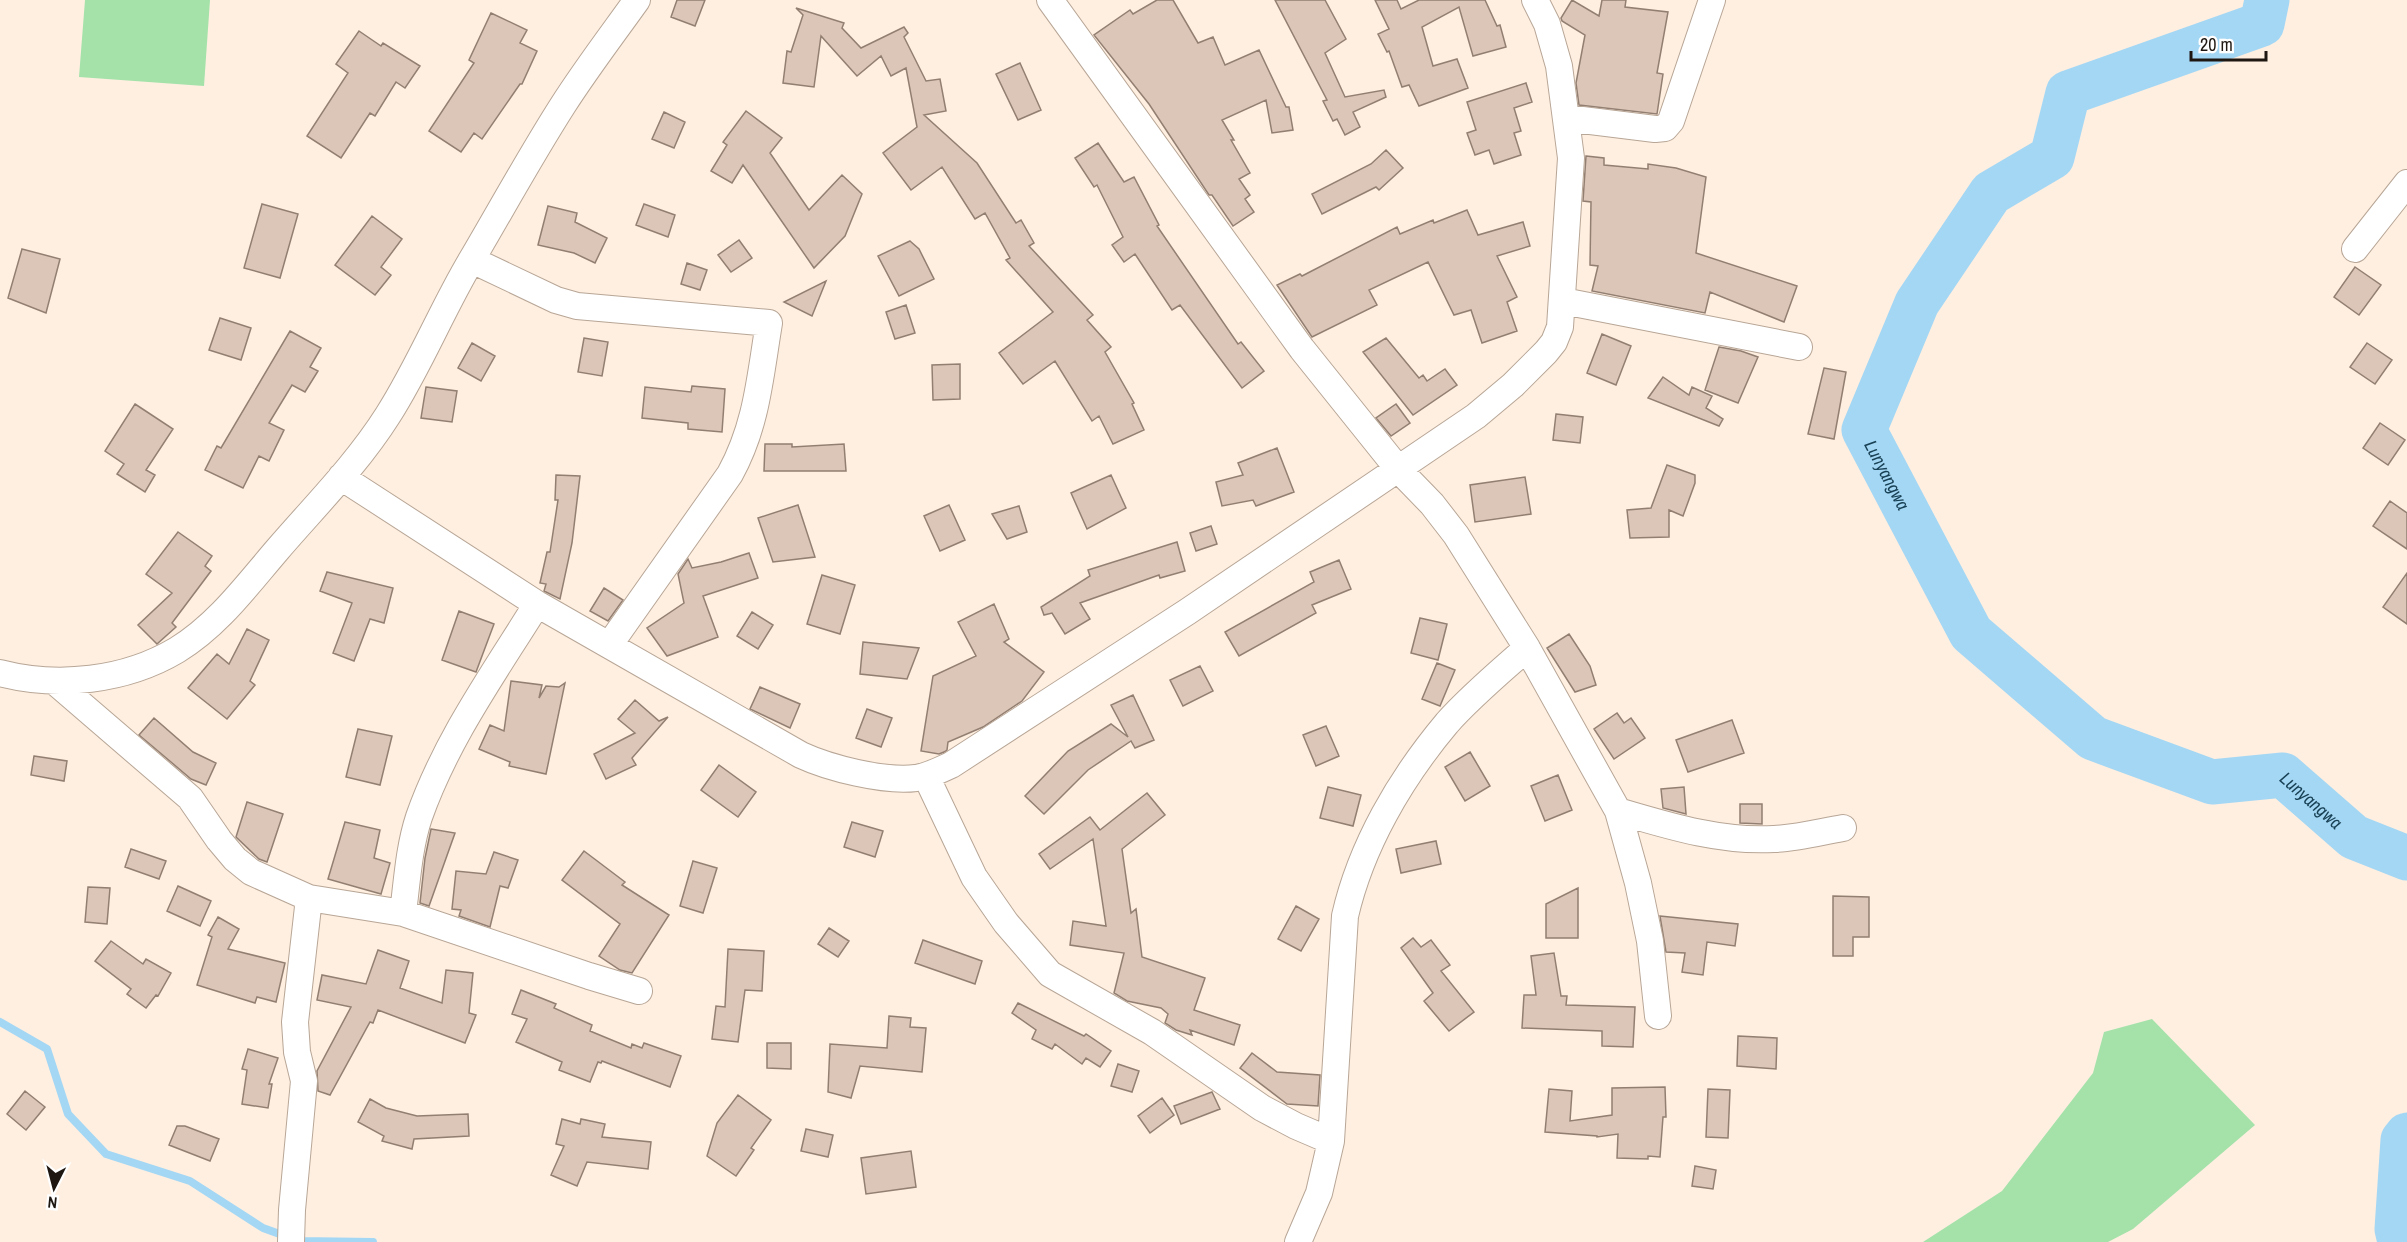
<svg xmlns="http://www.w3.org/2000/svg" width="2407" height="1242" font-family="'Archivo Narrow',sans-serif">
	<rect width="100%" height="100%" fill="#feefe1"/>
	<path fill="#a4e2aa" d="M85 0H210L204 86 79 77Z
		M2152 1019 2255 1125 2133 1229 2108 1242H1923L2002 1191 2093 1073 2104 1032Z"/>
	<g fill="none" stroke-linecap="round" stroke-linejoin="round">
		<path stroke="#a4d7f4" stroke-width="8" d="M0 1022 47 1049 68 1114 106 1154 190 1181 263 1228 299 1241 373 1242"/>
		<g stroke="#a4d7f4" stroke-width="45">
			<path id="s1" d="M2267 0 2262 24 2068 93 2052 157 1991 193 1917 303 1864 430 1971 633 2093 738 2212 782 2283 775 2354 837 2407 858"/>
			<path d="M2400 1242 2397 1229 2403 1140 2407 1135"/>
		</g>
	</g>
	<path fill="#dbc6b8" stroke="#937f72" stroke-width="1.5" d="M677 0H705L695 26 671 17Z
		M1157 0H1173L1198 43 1213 37 1225 65 1259 50 1286 107H1289L1293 130 1272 133 1266 100 1222 120 1234 140H1231L1250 173 1239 179 1250 195 1245 199 1254 212 1233 226 1212 195H1209L1149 104 1094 35 1130 10 1133 14Z
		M1275 0H1325L1346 39 1325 53 1345 97 1384 90 1386 97 1353 112 1360 127 1345 135 1337 119 1333 121 1323 101 1327 100Z
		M1375 0H1397L1401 9 1419 0H1485L1497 26 1500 25 1506 47 1473 56 1459 7 1422 27 1433 66 1457 59 1468 88 1419 106 1409 85 1402 87 1389 51 1387 52 1378 34 1389 29Z
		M1572 0 1599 16 1602 0H1626L1625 7 1668 12 1657 73 1663 74 1657 114 1579 105 1576 83 1585 35 1562 21 1561 18Z
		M796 8 844 23 842 28 861 48 904 27 908 33 904 37 926 81 940 79 946 111 924 115 977 163 1016 223 1021 220 1034 243 1029 246 1093 315 1087 320 1111 347 1105 352 1134 403 1132 404 1144 430 1113 444 1099 416 1092 421 1055 361 1023 384 999 353 1053 312 1006 260 1010 258 985 213 975 219 942 167 911 190 883 153 917 127 906 68 891 76 881 56 857 76 821 36 814 87 783 83 787 51 791 52 803 15Z
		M491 13 527 30 520 43 537 51 522 84H520L482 139 474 133 461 152 429 131 474 63 469 60Z
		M359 31 381 46 383 43 420 66 405 88 396 82 375 116 370 113 341 158 307 136 348 73 336 64Z
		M1020 63 1041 110 1018 120 996 74Z
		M1526 83 1532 102 1514 108 1521 131 1514 133 1521 155 1494 164 1489 150 1475 155 1467 133 1476 130 1467 102Z
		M746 111 782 138 770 153 809 210 842 175 862 194 845 236 814 268 743 165 732 183 711 171 727 145 723 142Z
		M664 112 685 122 674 148 652 139Z
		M1098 143 1124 182 1134 177 1159 225 1157 226 1238 344 1241 342 1264 371 1242 388 1180 305 1172 310 1135 254 1124 262 1112 245 1123 237 1097 185 1094 187 1075 158Z
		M1386 150 1403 168 1379 190 1376 187 1322 214 1312 194 1371 164Z
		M1586 156 1604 158V165L1648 169V164L1676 168 1706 177 1696 253 1797 286 1784 322 1710 292 1705 313 1592 291 1598 266 1590 265 1591 202 1583 201Z
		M262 204 298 214 280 278 244 268Z
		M644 204 675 215 668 237 636 225Z
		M548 206 577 213 575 222 607 238 595 263 574 253 538 245Z
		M1467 210 1478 235 1523 222 1530 246 1497 256 1517 297 1507 302 1517 331 1482 343 1471 310 1454 315 1428 262 1369 290 1377 305 1312 337 1277 285 1300 274 1302 276 1397 227 1400 234 1433 220 1434 223Z
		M372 216 402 239 381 267 391 275 375 295 335 265Z
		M739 240 752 258 731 272 718 255Z
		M910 241 919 249 934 279 899 296 878 256Z
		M22 249 60 259 46 313 8 298Z
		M687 263 707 270 700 290 681 284Z
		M2355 267 2381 285 2359 315 2334 297Z
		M826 281 812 316 784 302Z
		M906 305 915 333 895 339 886 312Z
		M220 318 251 328 241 360 209 350Z
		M290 331 321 348 310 367 318 371 305 392 292 385 269 423 284 430 269 461 259 456 243 488 205 470 217 446 221 448Z
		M1602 334 1631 346 1616 385 1587 373Z
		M584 338 608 342 602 376 578 372Z
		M1386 338 1419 378 1423 375 1427 381 1445 369 1457 385 1413 415 1363 352Z
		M472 343 495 356 481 381 458 368Z
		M2367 343 2392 360 2375 384 2350 367Z
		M1719 347 1741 351 1758 357 1738 403 1705 390Z
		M960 364V399L933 400 932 365Z
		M1824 368 1846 372 1834 439 1808 434Z
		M1663 377 1689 395 1692 387 1712 396 1706 408 1723 419 1719 426 1648 398Z
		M692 386 725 389 722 432 688 429V423L642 418 645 387 691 392Z
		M426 387 457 391 452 422 421 418Z
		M135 404 173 429 146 470 155 475 145 492 117 474 124 464 105 451Z
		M1396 404 1410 423 1391 436 1376 418Z
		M1556 414 1583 417 1580 443 1553 440Z
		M2380 423 2405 440 2388 465 2363 448Z
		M765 444H792V447L844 444 846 471H764Z
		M1277 448 1294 492 1256 506 1253 500 1222 506 1216 482 1243 475 1238 463Z
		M1667 465 1695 475V483L1683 516 1669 510V537L1630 538 1627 510 1651 508Z
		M556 475 580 476 572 543 560 599 544 591 546 584 540 583 547 552H550L558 500H555Z
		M1111 475 1126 508 1087 529 1071 493Z
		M1525 477 1531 514 1475 522 1470 485Z
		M2390 501 2407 513V549L2373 526Z
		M798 505 815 557 773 562 758 518Z
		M949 505 965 540 940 551 924 516Z
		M1019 506 1027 532 1007 539 992 514Z
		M1211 526 1217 544 1196 551 1190 533Z
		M178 532 212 556 205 566 211 571 172 623 176 627 157 644 138 625 172 593 146 574Z
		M1177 542 1185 571 1160 578 1159 575 1080 603 1090 619 1065 634 1052 613 1044 615 1041 607 1090 576 1088 570Z
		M749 553 758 578 703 596 718 637 667 656 647 628 684 603 678 574 688 559 692 568 721 562Z
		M1339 560 1351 589 1312 605 1316 613 1239 656 1225 632 1314 582 1310 572Z
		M327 572 393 588 384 623 370 619 354 661 333 653 352 603 320 591Z
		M2407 573V624L2383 607Z
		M822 575 855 585 840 634 807 624Z
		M604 588 623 600 608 621 590 611Z
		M994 604 1009 639 1004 642 1044 672 1022 701 983 727 948 742 947 750 944 752 939 754 921 751 933 676 976 656 958 622Z
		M459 611 494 624 476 672 442 660Z
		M752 612 773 625 758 649 737 636Z
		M1420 618 1447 624 1438 660 1411 653Z
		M247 629 269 640 250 681 255 685 227 719 188 688 217 654 229 664Z
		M1569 634 1590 666 1596 685 1575 692 1547 648Z
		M863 642 919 648 907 679 860 674Z
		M1437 663 1455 670 1440 706 1422 699Z
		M1200 666 1213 691 1183 706 1170 680Z
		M511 681 542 685 539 698 546 686 559 687 565 683 546 774 509 766 510 762 479 749 490 725 504 731Z
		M760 687 800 704 790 728 750 709Z
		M1133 695 1154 740 1135 748 1131 741 1088 770 1044 814 1025 796 1068 751 1111 724 1128 737 1111 705Z
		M635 700 659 721 668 717 632 758 636 765 606 779 594 754 635 733 618 719Z
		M867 709 892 718 881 747 856 738Z
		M1617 713 1624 723 1631 718 1645 738 1614 759 1594 729Z
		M154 718 193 752 216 763 206 785 191 779 139 735Z
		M1732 720 1744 753 1688 772 1676 740Z
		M1326 726 1339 756 1316 766 1303 735Z
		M358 729 392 736 380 785 346 777Z
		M1470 752 1490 786 1465 801 1445 767Z
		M34 756 67 761 64 781 31 775Z
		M719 765 756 792 738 817 701 790Z
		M1558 775 1572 810 1545 821 1531 786Z
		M1328 787 1361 795 1353 826 1320 818Z
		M1684 787 1686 814 1663 808 1661 789Z
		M1147 793 1165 815 1122 849 1131 913 1136 909 1142 957 1205 978 1194 1010 1240 1025 1234 1045 1190 1030 1192 1035 1176 1030 1165 1023 1168 1014 1161 1008 1127 1001 1114 993 1124 953 1070 945 1073 921 1106 926 1093 839 1050 869 1039 854 1090 817 1100 830Z
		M247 802 283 814 267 862 259 859 236 837Z
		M1740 804H1762V824L1740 823Z
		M345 822 380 830 374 858 390 863 381 894 328 879Z
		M852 822 883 831 875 857 844 847Z
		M431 829 455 833 429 906 420 903 425 858Z
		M1436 841 1441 864 1401 873 1396 849Z
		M131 849 166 861 159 879 125 867Z
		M584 851 625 882 622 885 669 915 632 973 620 970 599 956 620 924 562 880Z
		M494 852 518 860 508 888 500 886 490 927 459 916 461 910 452 909 456 871 486 874Z
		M693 861 717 868 703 913 680 906Z
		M178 886 211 901 200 926 167 911Z
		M88 887 110 888 107 924 85 922Z
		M1578 888V938H1546V904Z
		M1833 896 1869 897V937H1853V956H1833Z
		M1296 906 1319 919 1301 951 1278 939Z
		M1660 916 1738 924 1735 946 1707 942 1703 975 1682 972 1685 953 1666 952Z
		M218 917 239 929 228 949 285 963 276 1002 257 997 255 1003 197 985 212 937 208 935Z
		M829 928 849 941 838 957 818 944Z
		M1413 938 1421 947 1431 940 1450 965 1441 971 1474 1012 1449 1031 1424 1001 1433 993 1401 948Z
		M923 940 982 961 975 984 915 963Z
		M111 941 143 964 146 959 171 973 158 996 156 995 146 1008 127 994 131 989 95 961Z
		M728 949 764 951 762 991 745 990 738 1042 712 1039 716 1006 725 1007Z
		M378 950 409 961 400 988 442 1003 446 970 473 973 469 1013 476 1015 465 1043 378 1010 373 1023 370 1022 330 1095 318 1091 317 1071 351 1007 317 1000 322 975 366 984Z
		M1554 953 1561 996H1567L1566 1005 1635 1007 1633 1047 1602 1046V1031L1522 1028 1524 995H1536L1531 956Z
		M521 990 556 1004 554 1008 592 1025 590 1031 631 1048 632 1044 642 1048 644 1043 681 1056 670 1087 602 1061 601 1063 598 1062 590 1082 559 1070 562 1062 516 1042 527 1019 512 1014Z
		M1018 1003 1084 1036 1086 1034 1111 1051 1100 1067 1086 1058 1082 1064 1055 1044 1052 1049 1032 1039 1036 1030 1012 1013Z
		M889 1016 911 1018 910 1027 926 1028 922 1072 860 1066 851 1098 828 1092 830 1044 887 1048Z
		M1738 1036 1777 1038 1776 1069 1737 1066Z
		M767 1043H791V1069L767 1068Z
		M248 1049 278 1058 269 1084H272L268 1108 242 1104 247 1070 242 1069Z
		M1252 1053 1277 1072 1320 1075 1318 1106 1287 1104 1240 1068Z
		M1118 1064 1139 1071 1132 1092 1111 1086Z
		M1665 1087 1666 1117H1663L1660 1157 1648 1156V1159L1617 1158 1618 1134 1597 1137V1136L1545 1132 1549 1089 1572 1091 1570 1121 1612 1115V1088Z
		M1708 1089 1730 1090 1728 1138 1706 1137Z
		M25 1091 45 1107 26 1130 7 1114Z
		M1212 1092 1220 1109 1181 1124 1174 1106Z
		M738 1095 771 1120 751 1148 754 1150 736 1176 707 1156 717 1123Z
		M1162 1098 1174 1115 1150 1133 1138 1116Z
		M370 1099 386 1108 417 1116 468 1114 469 1136 414 1139 412 1149 382 1141 384 1136 358 1122Z
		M562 1119 580 1124 581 1119 605 1124 602 1137 651 1142 648 1169 587 1162 577 1186 551 1175 564 1146 556 1144Z
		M177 1126H185L219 1139 210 1161 169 1145Z
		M806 1129 833 1135 828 1157 801 1151Z
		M911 1151 916 1187 866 1194 861 1158Z
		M1695 1166 1716 1170 1713 1189 1692 1186Z"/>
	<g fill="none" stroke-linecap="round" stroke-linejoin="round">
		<defs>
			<path id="street" d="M1050 0 1302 349 1399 470 1432 504 1456 535 1527 648 1618 811 1638 883 1650 941 1658 1016
				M1566 118 1655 129 1665 128 1671 121 1712 0
				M2355 249 2407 183
				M472 260 556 300 577 306 769 323C760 377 757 425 730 474L610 644
				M1563 301 1799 347
				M341 477 537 604 801 755C829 768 884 782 916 778 929 776 940 770 951 765L1187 612 1476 416 1513 385 1546 352 1554 342 1560 327 1571 158 1559 66 1547 24 1535 0
				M0 673C58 688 125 681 177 650 218 625 247 585 278 549 315 506 357 464 388 415 420 365 442 309 472 259 502 208 531 155 563 105 586 69 612 35 637 0
				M54 681 190 798 219 840 235 859 251 872 309 898 403 913 589 976 639 991
				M926 776 974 877 1006 923 1050 974 1152 1032 1262 1108 1296 1126 1331 1141
				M1618 811C1669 826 1720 842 1774 839 1797 838 1820 832 1843 828
				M403 913C407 881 409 847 419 817 446 740 494 673 537 604
				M291 1242 292 1210 304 1081 297 1052 295 1022 309 898
				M1298 1242 1319 1193 1331 1141 1345 916C1361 846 1400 779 1447 723 1471 696 1500 672 1527 648"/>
		</defs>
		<use href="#street" stroke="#b8a696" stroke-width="28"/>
		<use href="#street" stroke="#fff" stroke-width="26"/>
	</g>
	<g text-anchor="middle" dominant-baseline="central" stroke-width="4.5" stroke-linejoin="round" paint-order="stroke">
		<g font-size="18" font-style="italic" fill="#194155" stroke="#fff">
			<text stroke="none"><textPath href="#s1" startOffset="688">Lunyangwa</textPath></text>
			<text stroke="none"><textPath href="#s1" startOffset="1264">Lunyangwa</textPath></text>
		</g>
	</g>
	<g transform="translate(54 1188) rotate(186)" stroke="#ffffff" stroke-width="4.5" paint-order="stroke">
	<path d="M0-4.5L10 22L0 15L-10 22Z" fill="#1e1711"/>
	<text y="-9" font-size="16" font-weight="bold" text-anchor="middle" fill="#1e1711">N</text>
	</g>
	<path d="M2191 51v9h75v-9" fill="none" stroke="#1e1711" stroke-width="3"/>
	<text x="2200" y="51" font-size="18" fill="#1e1711" stroke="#ffffff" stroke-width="4.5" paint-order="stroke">20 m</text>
</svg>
